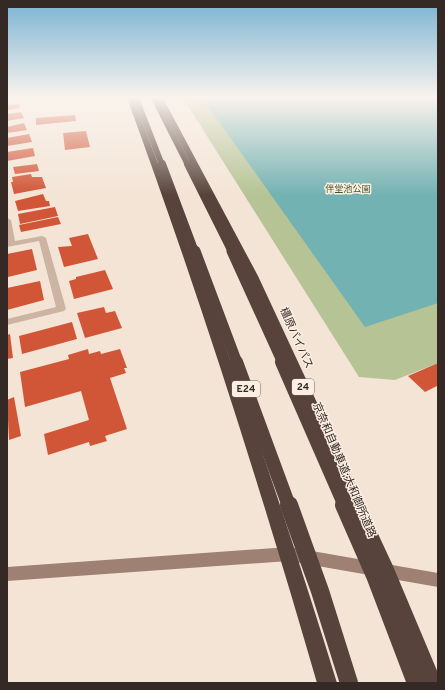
<svg xmlns="http://www.w3.org/2000/svg" width="445" height="690" font-family="Overpass,'Noto Sans JP',sans-serif">
	<rect width="100%" height="100%" fill="#f3e4d6"/>
	<path fill="#b5c395" d="M183 98H438V363L395 380 359 377Z"/>
	<path fill="#73b2b2" d="M202 98H438V303L365 327Z"/>
	<path fill="#d15637" d="M19 104 20 108 7 110V105Z
		M21 112 24 118 7 121V114Z
		M75 115 76 121 36 125V118Z
		M24 123 27 130 7 133V127Z
		M86 131 90 147 65 150 63 133Z
		M29 134 32 142 7 146V138Z
		M33 148 35 156 7 161V152Z
		M37 164 39 171 15 174 13 167Z
		M31 174 32 177H42L46 188 14 194 11 182H13L12 177Z
		M43 194 46 201H49L50 206 18 211 15 201Z
		M55 207 58 216 20 224 18 214Z
		M58 217 61 224 21 232 19 225Z
		M88 234 98 259 64 267 58 247 72 246 69 238Z
		M32 249 37 270 8 277 7 254Z
		M105 270 113 289 74 299 69 281 76 279V277Z
		M40 281 44 300 7 310V288Z
		M104 307 106 313 115 311 122 328 85 338 77 313Z
		M72 322 77 339 22 354 19 336Z
		M10 334 13 358 7 359V335Z
		M88 349 89 354 100 351 101 354 120 349 127 368H124L126 373 110 378 127 429 105 436 107 441 90 446 89 442 48 455 44 434 89 420 81 391 25 407 20 372 69 359 68 355Z
		M438 363V388L437 386 425 392 408 376Z
		M14 397 21 436 9 440 7 400Z"/>
	<g fill="none" stroke-linecap="round" stroke-linejoin="round">
		<path fill="#ccb3a2" fill-rule="evenodd" d="M7 218 11 220 15 241 42 236 46 238 66 309 64 311 7 325V319L56 307 39 241 7 247Z"/>
		<path fill="#9f8173" fill-rule="evenodd" d="M289 547 438 573V587L289 561 7 581V567Z"/>
		<path fill="#57433b" fill-rule="evenodd" d="M127 98H133C208 291 276 485 337 683H317C260 486 198 291 127 98Z
			M157 98H163L258 276 393 566 438 673V683H422L379 575 248 276Z"/>
		<path stroke="#57433b" stroke-width="6" d="M136 98 162 165
			M154 98 188 165"/>
		<path stroke="#57433b" stroke-width="8" d="M162 164 195 252
			M188 164 232 252"/>
		<path stroke="#57433b" stroke-width="11" d="M195 251 237 363
			M232 251 283 363"/>
		<path stroke="#57433b" stroke-width="14" d="M236 362 289 506
			M282 362 345 506"/>
		<path stroke="#57433b" stroke-width="18" d="M289 505 320 591 349 683
			M344 505 376 578 416 683"/>
	</g>
	<linearGradient id="sky" x2="0" y2="1"><stop stop-color="#79b3d2"/><stop offset="0.5" stop-color="#faf3ed"/><stop offset="1" stop-color="#faf3ed" stop-opacity="0"/></linearGradient>
	<rect width="445" height="195" fill="url(#sky)"/>
	<g text-anchor="middle" dominant-baseline="central" stroke-width="3" stroke-linejoin="round" paint-order="stroke">
		<g font-size="9" fill="#465627" stroke="#fbefe3">
			<text x="348" y="189">伴堂池公園</text>
		</g>
		<g fill="#fbefe3" stroke="#70645e" stroke-width="1">
			<rect x="292" y="379" width="22" height="16" rx="3"/>
			<rect x="232" y="381" width="28" height="16" rx="3"/>
		</g>
		<g font-size="10" font-weight="bold" fill="#352925">
			<text x="303" y="387">24</text>
			<text x="246" y="389">E24</text>
		</g>
		<g font-size="11" fill="#352925" stroke="#fbefe3">
			<text transform="translate(296 338) rotate(66)">橿原バイパス</text>
			<text transform="translate(344 470) rotate(67)">京奈和自動車道;大和御所道路</text>
		</g>
	</g>
	<rect width="445" height="690" fill="none" stroke="#352925" stroke-width="16"/>
</svg>
